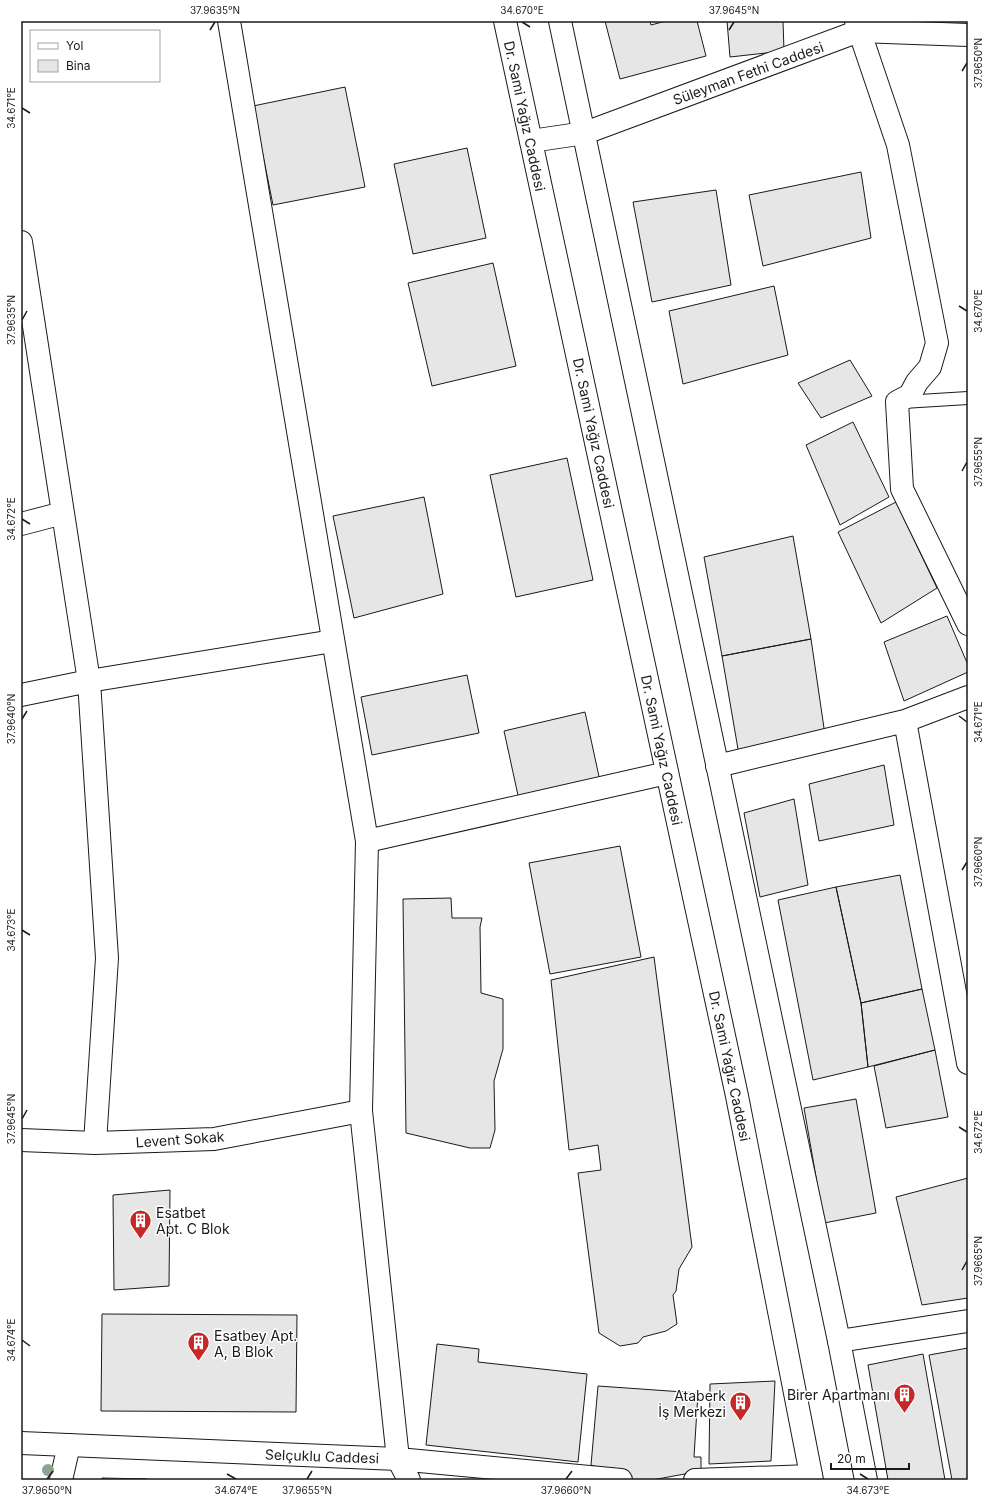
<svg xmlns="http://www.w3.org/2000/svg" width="989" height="1501" font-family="Inter,sans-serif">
	<rect width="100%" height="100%" fill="#fff"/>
	<path fill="#e6e6e6" stroke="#1a1a1a" d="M605 21H650L651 25 666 21H697L706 56 620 79Z
		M727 21H783L784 51 730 57Z
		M345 87 365 187 273 205 253 106Z
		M467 148 486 238 413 254 394 164Z
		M861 172 871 238 763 266 749 195Z
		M716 190 731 285 652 302 633 202Z
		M493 263 516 366 432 386 408 283Z
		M774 286 788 355 683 384 669 311Z
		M850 360 872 396 821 418 798 383Z
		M853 422 889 497 840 525 806 445Z
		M567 458 593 580 516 597 490 475Z
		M424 497 443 594 354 618 333 516Z
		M896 502 937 588 881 623 838 532Z
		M793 536 811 639 722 656 704 557Z
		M947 616 968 665V672L904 701 884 642Z
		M811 639 825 735 739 755 722 656Z
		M467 675 479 733 372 755 361 697Z
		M585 712 600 781 519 800 504 731Z
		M884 765 894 825 819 841 809 784Z
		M794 799 808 885 760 897 744 813Z
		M620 846 641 957 550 974 529 863Z
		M900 875 922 989 861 1003 836 887Z
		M836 887 861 1003 868 1067 813 1080 778 900Z
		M451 898 452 918H482L480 927 481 993 503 999V1049L494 1081 495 1130 490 1148H470L406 1133 403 899Z
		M654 957 692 1247 679 1269 676 1291 673 1295 677 1324 666 1331 643 1337 638 1343 620 1346 599 1333 578 1173 601 1170 598 1145 569 1150 551 980Z
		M922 989 935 1050 868 1067 861 1003Z
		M935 1050 948 1117 886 1128 874 1066Z
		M856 1099 876 1213 824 1223 804 1108Z
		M968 1178V1298L922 1305 896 1197Z
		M170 1190 169 1286 114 1290 113 1195Z
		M102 1314 297 1315 296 1412 101 1411Z
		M437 1344 479 1349 478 1362 587 1374 578 1462 426 1445Z
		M968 1348V1480H952L929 1355Z
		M923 1354 945 1480H888L868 1365Z
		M775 1381 771 1461 709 1464 710 1384Z
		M598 1386 698 1393 694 1457H701V1471L652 1480H635L591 1465Z
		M102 1478 146 1479 102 1480Z"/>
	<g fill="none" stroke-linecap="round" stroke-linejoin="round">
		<defs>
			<path id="lane" d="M903 402 968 398"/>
			<path id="street" d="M856 21 898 145 937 343 930 367 917 382 910 395 897 402 902 489 968 624
				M21 242 89 681 107 958 95 1143
				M21 524 63 513
				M21 695 89 681 333 641
				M905 721 968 1063
				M717 766 905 721 968 697
				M367 841 667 773
				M21 1140 95 1143 214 1139 361 1111
				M839 1341 968 1321
				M61 1480 69 1445"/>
			<path id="secondary" d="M229 21 367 841 361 1111 398 1459 409 1480
				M531 141 585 133 859 31 968 35
				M21 1443 398 1459 621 1480
				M695 1480 811 1476"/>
			<path id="primary" d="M505 21 737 1096 812 1480
				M560 21 839 1341 866 1480"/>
		</defs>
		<use href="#lane" stroke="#1a1a1a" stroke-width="14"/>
		<use href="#street" stroke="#1a1a1a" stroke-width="24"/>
		<use href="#secondary" stroke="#1a1a1a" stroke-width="24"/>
		<use href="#primary" stroke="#1a1a1a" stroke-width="24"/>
		<use href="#lane" stroke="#fff" stroke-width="12"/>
		<use href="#street" stroke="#fff" stroke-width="22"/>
		<use href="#secondary" stroke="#fff" stroke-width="22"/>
		<use href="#primary" stroke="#fff" stroke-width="22"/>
	</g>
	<circle fill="#8aa48f" cx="48" cy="1470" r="6"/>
	<path fill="none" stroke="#1a1a1a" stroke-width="1.5" d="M522 22 530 27M210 30 215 22M729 30 734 22M962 71 967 63M22 108 30 113M959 306 967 311M22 320 27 311M962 471 967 462M22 519 30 524M959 716 967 722M22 719 27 711M962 870 967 862M22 930 30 935M22 1119 27 1110M959 1127 967 1132M962 1270 967 1261M22 1340 30 1346M227 1474 236 1479M860 1474 868 1479M47 1479 53 1471M307 1479 312 1471M566 1479 572 1471"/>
	<defs>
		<symbol id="building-pin" viewBox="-11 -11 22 30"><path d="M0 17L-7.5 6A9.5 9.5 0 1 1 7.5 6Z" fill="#c62828" stroke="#fff"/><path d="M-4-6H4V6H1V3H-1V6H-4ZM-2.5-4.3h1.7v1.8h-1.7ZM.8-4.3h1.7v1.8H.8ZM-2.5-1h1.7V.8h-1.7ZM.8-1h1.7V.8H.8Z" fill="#fff"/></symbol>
	</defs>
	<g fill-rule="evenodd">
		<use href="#building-pin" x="128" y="1208" width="25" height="34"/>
		<use href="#building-pin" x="186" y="1330" width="25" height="34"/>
		<use href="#building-pin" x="892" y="1382" width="25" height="34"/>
		<use href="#building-pin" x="728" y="1390" width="25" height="34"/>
	</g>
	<g text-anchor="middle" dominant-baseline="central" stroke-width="3" stroke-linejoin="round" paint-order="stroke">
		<g font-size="14" fill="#1a1a1a" stroke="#fff">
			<text transform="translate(748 73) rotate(-20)">Süleyman Fethi Caddesi</text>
			<text transform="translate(525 116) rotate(78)">Dr. Sami Yağız Caddesi</text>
			<text transform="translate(594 433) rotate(78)">Dr. Sami Yağız Caddesi</text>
			<text transform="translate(662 750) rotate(78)">Dr. Sami Yağız Caddesi</text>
			<text transform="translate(730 1066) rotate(78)">Dr. Sami Yağız Caddesi</text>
			<text transform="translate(180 1139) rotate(-4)">Levent Sokak</text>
			<text transform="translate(322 1456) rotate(2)">Selçuklu Caddesi</text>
		</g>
		<g font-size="14" fill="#1a1a1a" stroke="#fff" text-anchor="start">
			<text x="156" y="1212">Esatbet<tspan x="156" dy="16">Apt. C Blok</tspan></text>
			<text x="214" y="1335">Esatbey Apt.<tspan x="214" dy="16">A, B Blok</tspan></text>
			<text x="890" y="1394" text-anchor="end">Birer Apartmanı</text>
			<text x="726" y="1395" text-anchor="end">Ataberk<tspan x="726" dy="16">İş Merkezi</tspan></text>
		</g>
	</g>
	<rect width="989" height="1501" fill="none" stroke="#ffffff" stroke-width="44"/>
	<rect x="30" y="30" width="130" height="52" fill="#ffffff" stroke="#a3a3a3"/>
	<rect x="38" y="43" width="20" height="6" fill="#ffffff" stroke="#a3a3a3"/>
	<text x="66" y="50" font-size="12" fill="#1a1a1a">Yol</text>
	<rect x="38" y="60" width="20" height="12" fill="#e6e6e6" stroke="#a3a3a3"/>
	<text x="66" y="70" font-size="12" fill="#1a1a1a">Bina</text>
	<path d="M831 1463v6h78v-6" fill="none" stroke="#1a1a1a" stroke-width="2"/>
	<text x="837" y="1463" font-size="12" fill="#1a1a1a" stroke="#ffffff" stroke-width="3" paint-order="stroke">20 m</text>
	<rect x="22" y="22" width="945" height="1457" fill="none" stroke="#1a1a1a" stroke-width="1.5"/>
	<g font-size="10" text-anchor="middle" fill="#1a1a1a">
		<text x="215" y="14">37.9635°N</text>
		<text x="522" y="14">34.670°E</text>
		<text x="734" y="14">37.9645°N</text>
		<text transform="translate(978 63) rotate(-90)" y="4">37.9650°N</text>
		<text transform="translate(11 108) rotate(-90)" y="4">34.671°E</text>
		<text transform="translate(978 311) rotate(-90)" y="4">34.670°E</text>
		<text transform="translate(11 320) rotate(-90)" y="4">37.9635°N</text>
		<text transform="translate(978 462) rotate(-90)" y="4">37.9655°N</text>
		<text transform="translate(11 519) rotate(-90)" y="4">34.672°E</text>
		<text transform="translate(11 719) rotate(-90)" y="4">37.9640°N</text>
		<text transform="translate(978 722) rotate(-90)" y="4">34.671°E</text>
		<text transform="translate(978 862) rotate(-90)" y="4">37.9660°N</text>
		<text transform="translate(11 930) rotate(-90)" y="4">34.673°E</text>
		<text transform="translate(11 1119) rotate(-90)" y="4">37.9645°N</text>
		<text transform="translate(978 1132) rotate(-90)" y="4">34.672°E</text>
		<text transform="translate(978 1261) rotate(-90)" y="4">37.9665°N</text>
		<text transform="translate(11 1340) rotate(-90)" y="4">34.674°E</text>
		<text x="47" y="1494">37.9650°N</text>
		<text x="236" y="1494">34.674°E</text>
		<text x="307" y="1494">37.9655°N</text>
		<text x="566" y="1494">37.9660°N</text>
		<text x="868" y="1494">34.673°E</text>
	</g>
</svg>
